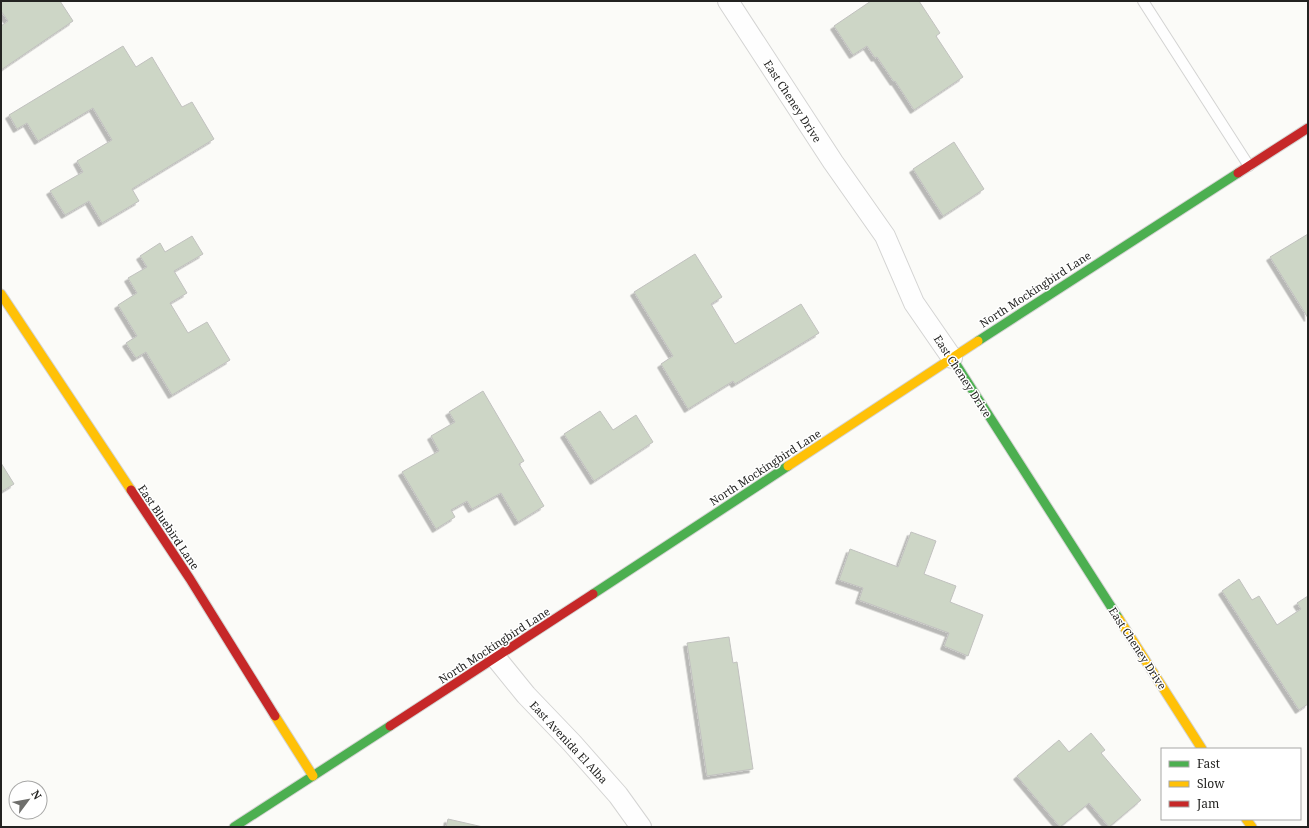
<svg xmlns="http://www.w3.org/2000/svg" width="1309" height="828" font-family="'Noto Serif',serif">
	<defs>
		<filter id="shadow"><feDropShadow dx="-3.5" dy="3.5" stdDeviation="0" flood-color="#0004"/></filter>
	</defs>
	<rect width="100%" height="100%" fill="#fbfbf8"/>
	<path fill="#cdd6c6" stroke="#c1c1bf" filter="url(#shadow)" d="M1 1H60L73 21 1 70V26L8 21 1 11Z
		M871 1H919L940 33 936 36 963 77 914 110 895 81 894 82 877 57 875 58 867 46 853 55 834 26Z
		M123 46 136 67 152 57 182 107 192 102 214 139 132 189 139 201 102 223 89 201 65 215 50 191 83 172 77 161 112 140 93 108 38 141 27 123 17 129 9 115Z
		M954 142 984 189 943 216 913 169Z
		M1308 234V318L1270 257Z
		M192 236 203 254 174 271 187 293 170 303 188 333 207 322 230 360 172 395 146 352 136 358 126 343 137 336 118 305 137 293 128 278 147 267 140 256 160 243 165 252Z
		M695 254 722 297 711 304 735 344 801 304 819 333 735 384 733 381 688 409 661 364 673 356 634 292Z
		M483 391 524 461 519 464 544 506 518 522 501 493 472 509 467 501 451 510 455 517 436 529 402 472 439 451 431 436 455 422 449 412Z
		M600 411 613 430 636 415 653 442 594 481 564 434Z
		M1 463 14 484 1 492Z
		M911 532 936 541 924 574 956 586 950 602 983 615 968 656 944 646 949 633 859 600 863 588 839 580 850 549 898 567Z
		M1239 579 1252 600 1259 596 1277 625 1301 609 1297 603 1308 596V704L1299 710 1222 591Z
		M729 637 733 663 737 662 753 769 707 776 687 643Z
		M1091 733 1105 750 1101 753 1141 800 1109 827 1089 803 1060 827 1017 776 1059 740 1069 752Z
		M448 819 483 827H446Z"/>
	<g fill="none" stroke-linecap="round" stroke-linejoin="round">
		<defs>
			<path id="lane" d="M1143 1 1249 166"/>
			<path id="street" d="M728 1 833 162 885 236 914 303 952 358
				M496 658 526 695 572 743 618 795 641 827"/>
			<path id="fast" d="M978 341 1238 173
				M952 358 1119 619
				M593 594 788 466
				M234 827 390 726"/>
			<path id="slow" d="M1 294 131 490
				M788 466 978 341
				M1119 619 1202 749
				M275 716 313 776
				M1246 819 1252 827"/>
			<path id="jam" d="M1238 173 1308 128
				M131 490 190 579 275 716
				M390 726 593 594"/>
		</defs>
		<use href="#lane" stroke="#d4d4d3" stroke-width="12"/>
		<use href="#street" stroke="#d4d4d3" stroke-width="22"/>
		<use href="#fast" stroke="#d4d4d3" stroke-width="11"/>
		<use href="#slow" stroke="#d4d4d3" stroke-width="11"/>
		<use href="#jam" stroke="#d4d4d3" stroke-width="11"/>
		<use href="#lane" stroke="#fefefe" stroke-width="10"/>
		<use href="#street" stroke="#fefefe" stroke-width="20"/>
		<use href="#fast" stroke="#4caf50" stroke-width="9"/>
		<use href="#slow" stroke="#ffc107" stroke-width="9"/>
		<use href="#jam" stroke="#c62828" stroke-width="9"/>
	</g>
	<g text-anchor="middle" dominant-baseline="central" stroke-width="3" stroke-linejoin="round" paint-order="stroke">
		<g font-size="11" fill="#232321" stroke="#fff">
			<text transform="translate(793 101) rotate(57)">East Cheney Drive</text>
			<text transform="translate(1035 289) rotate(-33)">North Mockingbird Lane</text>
			<text transform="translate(963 376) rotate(57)">East Cheney Drive</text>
			<text transform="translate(765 467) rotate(-33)">North Mockingbird Lane</text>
			<text transform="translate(169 527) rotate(56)">East Bluebird Lane</text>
			<text transform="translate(494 645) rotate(-33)">North Mockingbird Lane</text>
			<text transform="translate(1138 648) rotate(57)">East Cheney Drive</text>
			<text transform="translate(569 742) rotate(47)">East Avenida El Alba</text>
		</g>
	</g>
	<rect width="1309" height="828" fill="none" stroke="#232321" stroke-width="4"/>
	<rect x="1161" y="748" width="140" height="72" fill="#ffffff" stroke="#a7a7a6"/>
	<rect x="1169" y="761" width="20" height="6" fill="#4caf50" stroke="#a7a7a6"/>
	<text x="1197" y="768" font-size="12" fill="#232321">Fast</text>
	<rect x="1169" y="781" width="20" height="6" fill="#ffc107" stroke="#a7a7a6"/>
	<text x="1197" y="788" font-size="12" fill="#232321">Slow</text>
	<rect x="1169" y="801" width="20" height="6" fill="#c62828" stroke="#a7a7a6"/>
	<text x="1197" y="808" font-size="12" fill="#232321">Jam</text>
	<g transform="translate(28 800) rotate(58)"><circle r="19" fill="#ffffff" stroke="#a7a7a6"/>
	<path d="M0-3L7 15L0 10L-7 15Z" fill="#6f6f6c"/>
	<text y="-6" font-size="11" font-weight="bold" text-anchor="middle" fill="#232321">N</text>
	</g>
</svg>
